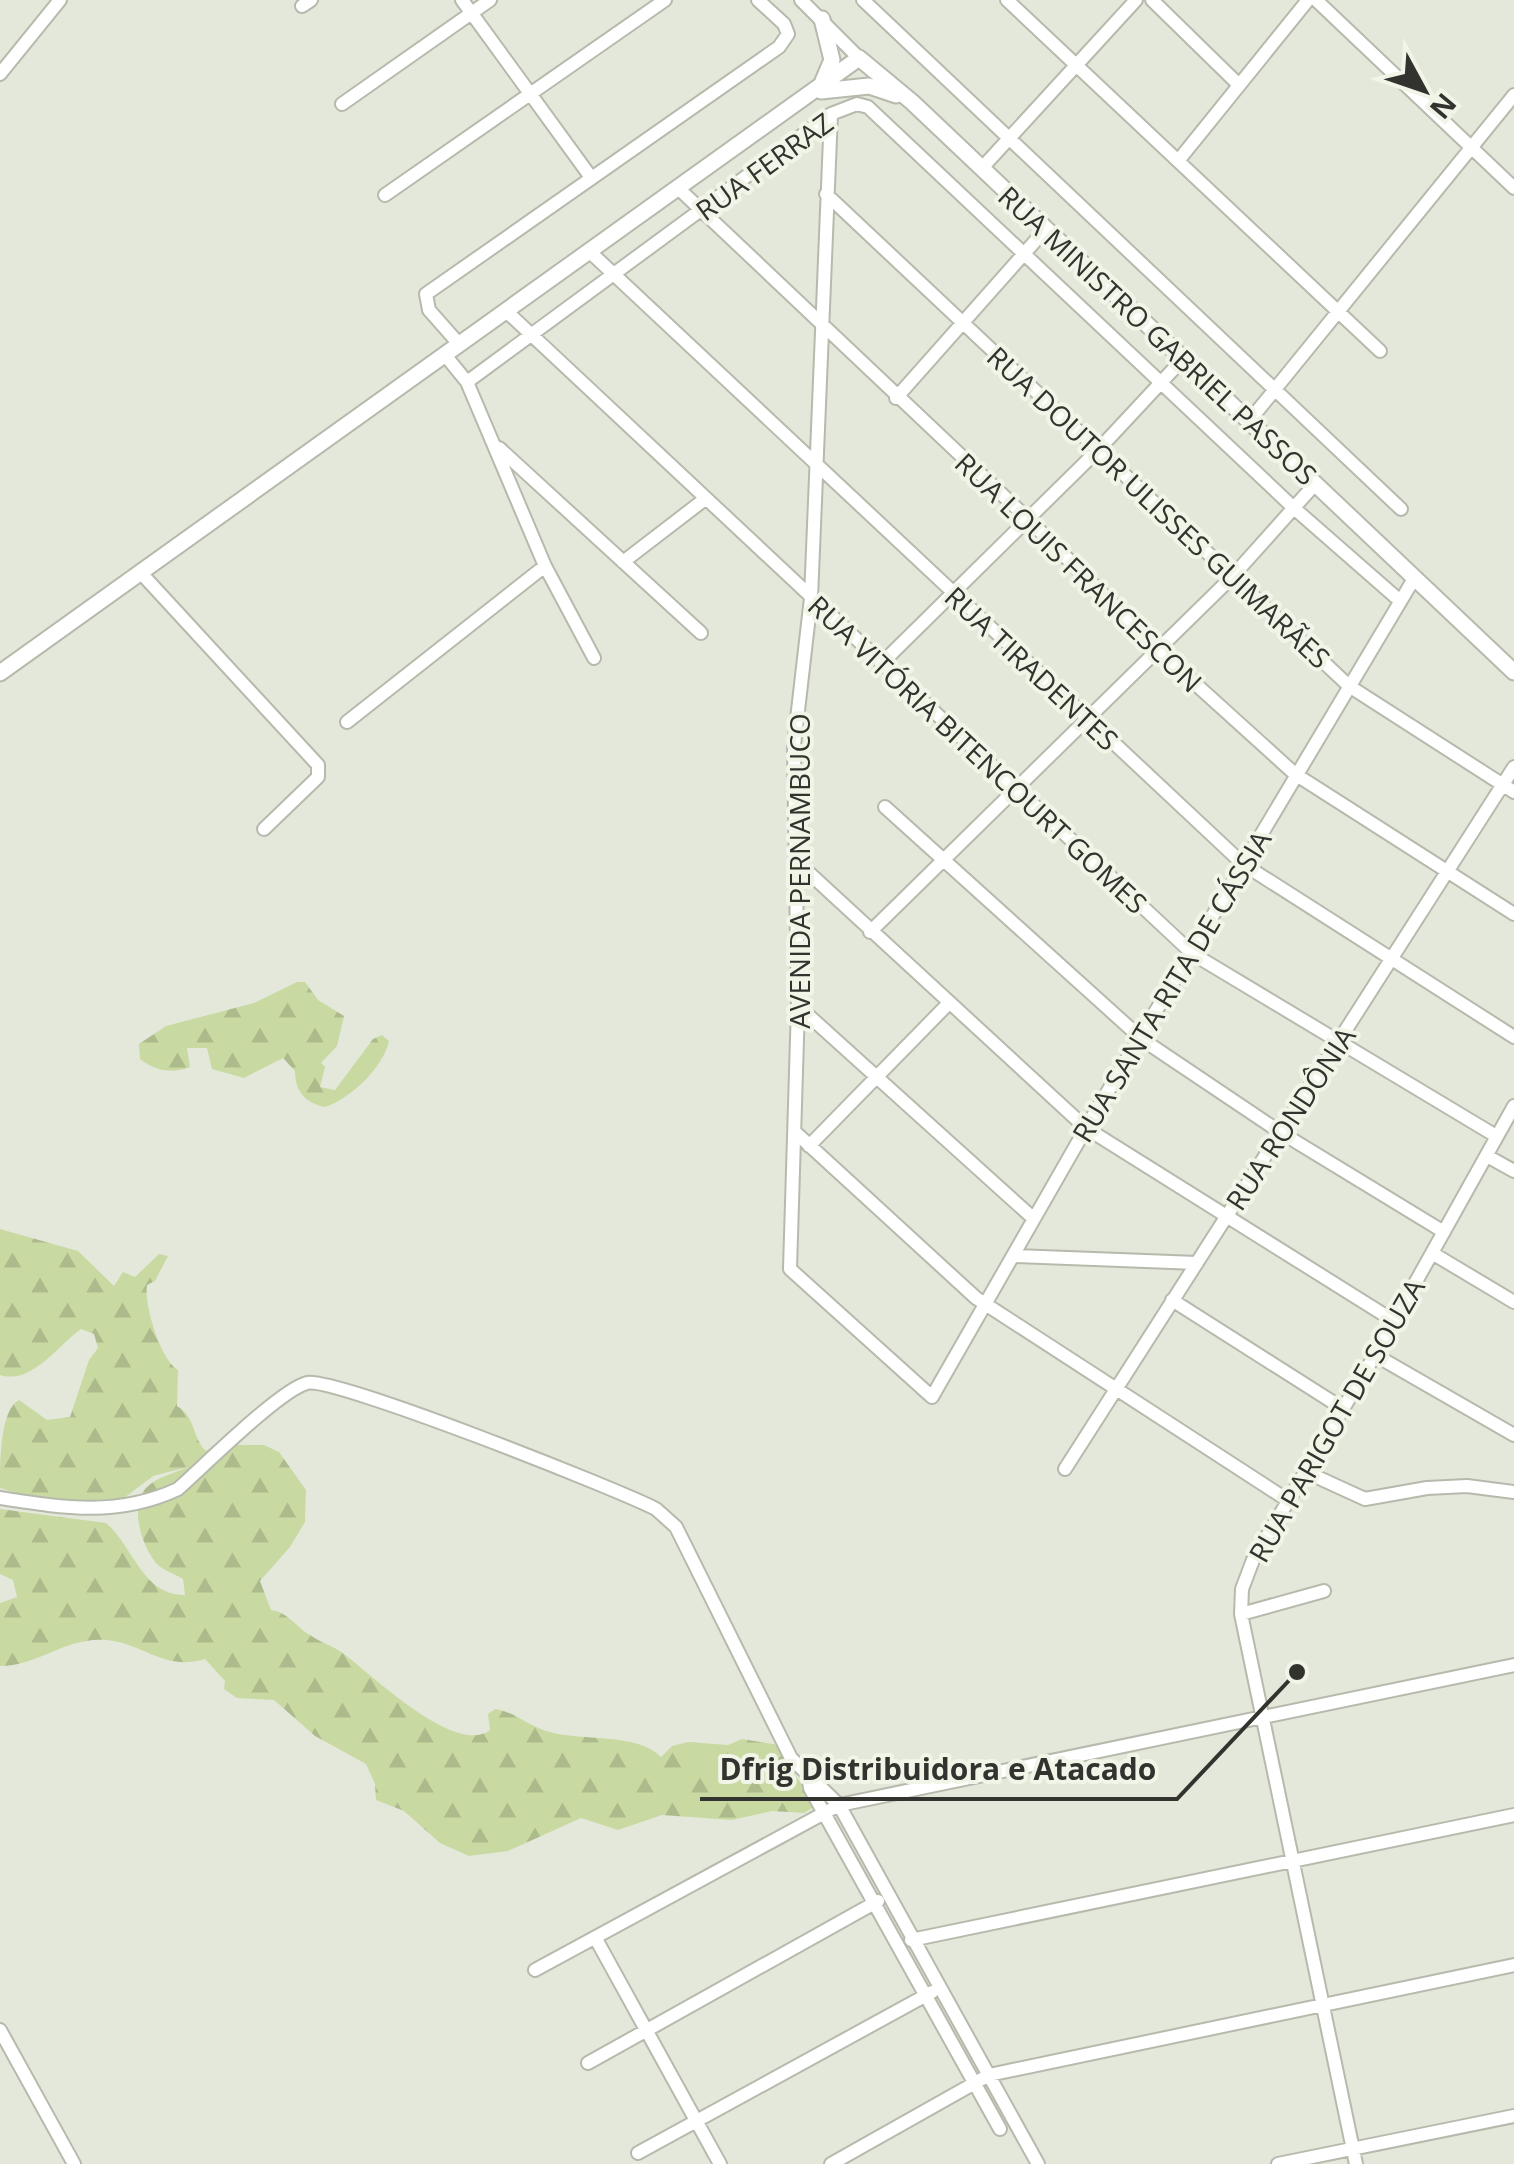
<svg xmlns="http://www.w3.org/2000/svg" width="1514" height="2164" font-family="'Open Sans',sans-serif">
	<defs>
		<pattern id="forest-firs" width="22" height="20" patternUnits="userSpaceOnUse" patternTransform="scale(2.5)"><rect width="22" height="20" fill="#c9d9a2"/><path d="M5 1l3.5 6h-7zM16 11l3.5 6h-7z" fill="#adbb8c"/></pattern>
	</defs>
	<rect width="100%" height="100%" fill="#e4e8db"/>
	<path fill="url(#forest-firs)" d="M297 982H305L318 1000 344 1016 337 1046 321 1063 325 1067 320 1087 335 1090 373 1039 382 1035 389 1041C383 1068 350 1099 325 1107 305 1103 295 1091 295 1071L283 1058 244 1078 212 1069 207 1048H187L190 1067C172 1074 155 1071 140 1059L139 1044 166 1026 254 1003Z
		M0 1229 78 1251 114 1286 123 1272 135 1277 159 1254 168 1256 155 1281 147 1285C144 1307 161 1360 178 1370L177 1406C196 1417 192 1438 206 1451L214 1445H264L279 1452 306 1490 305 1522 290 1547 260 1581 271 1610C288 1612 296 1627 310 1635 321 1643 334 1646 344 1654 371 1674 456 1757 490 1730L488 1714 495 1709C515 1712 527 1725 546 1731 580 1742 638 1732 661 1757L672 1746 688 1742 728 1745 742 1739 780 1745 790 1768 817 1805 804 1813 772 1811 732 1820 662 1815 618 1830 581 1818 508 1851 469 1856 440 1843 404 1811 376 1800 375 1784 366 1764 315 1736 274 1700 237 1698 224 1689 225 1681 205 1659C164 1671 147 1645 107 1640 67 1636 38 1666 0 1666V1603L17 1597 13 1580 0 1574V1509L106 1523C134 1547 142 1595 185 1595L183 1579C175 1574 162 1570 156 1563 142 1546 129 1507 146 1488 156 1477 175 1473 188 1467L153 1476 116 1504 28 1497 0 1488C0 1461 0 1410 19 1400L47 1420 70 1417 89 1360 98 1348 94 1334 81 1329C57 1346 32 1385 0 1375Z"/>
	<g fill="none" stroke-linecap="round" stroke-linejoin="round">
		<defs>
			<path id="minor" d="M462 0 590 176
				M801 0 859 58
				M863 0 1401 509
				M1007 0 1380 351
				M1152 0 1239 85
				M1316 0 1514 188
				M302 6 311 0
				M0 74 60 0
				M342 104 490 0
				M831 114 811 598 794 745 798 1006 790 1269 932 1397 1086 1128 1415 577
				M1178 161 1308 0
				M982 168 1136 0
				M678 188 1028 519 1158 650 1295 774 1514 914
				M826 194 1349 686 1514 792
				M385 195 665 0
				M589 251 1243 864 1514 1037
				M506 311 1193 954 1496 1136
				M459 344 429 310 426 294 779 47 788 34 784 24 758 0
				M445 355 467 382 545 566 594 658
				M467 382 831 114 857 104 868 107 1295 509 1399 600
				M896 398 1045 230
				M1250 420 1514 95
				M499 448 701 633
				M623 562 705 499
				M141 573 318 765V777L264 829
				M881 664 1099 449 1182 360
				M347 722 545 566
				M885 807 1143 1040 1280 1132 1444 1232
				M795 860 1086 1128 1394 1321
				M870 932 1231 578 1316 483
				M798 1006 1034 1219
				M796 1133 976 1298 1289 1501
				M809 1146 948 1004
				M1487 1156 1514 1171
				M1432 1253 1514 1302
				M1016 1256 1197 1263
				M1172 1300 1342 1408
				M1375 1355 1514 1435
				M1065 1469 1514 767
				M1306 1472 1365 1499 1427 1488 1467 1486 1514 1492
				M0 1498C64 1508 118 1517 178 1489 204 1466 280 1390 307 1383 333 1376 617 1489 656 1509L676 1527 791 1758 839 1805 1038 2164
				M1241 1614 1324 1591
				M808 1774 810 1788 1000 2129
				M596 1939 720 2164
				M911 1940 1514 1815
				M535 1970 839 1805 1514 1665
				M0 2030 74 2164
				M588 2063 878 1901
				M638 2153 932 1992
				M831 2164 989 2075 1514 1965
				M1278 2164 1514 2116
				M1356 2164 1241 1614 1242 1589 1253 1560 1375 1355 1514 1106"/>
			<path id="major" d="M822 19 832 60 823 81
				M821 91 869 86 896 95
				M0 673 859 58 912 102 1514 672"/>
		</defs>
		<use href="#minor" stroke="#b6baad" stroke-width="16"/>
		<use href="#major" stroke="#b6baad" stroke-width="19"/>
		<use href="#minor" stroke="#fff" stroke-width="12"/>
		<use href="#major" stroke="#fff" stroke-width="15"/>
	</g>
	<g text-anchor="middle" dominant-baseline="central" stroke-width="8" stroke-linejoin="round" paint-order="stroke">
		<g font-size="28" fill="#32332e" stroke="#f1f5e8">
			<text transform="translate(764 166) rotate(-36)">RUA FERRAZ</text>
			<text transform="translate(1158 335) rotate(43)">RUA MINISTRO GABRIEL PASSOS</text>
			<text transform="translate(1159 507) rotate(43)">RUA DOUTOR ULISSES GUIMARÃES</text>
			<text transform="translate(1079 572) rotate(44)">RUA LOUIS FRANCESCON</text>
			<text transform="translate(1032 668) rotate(43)">RUA TIRADENTES</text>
			<text transform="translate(978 754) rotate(43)">RUA VITÓRIA BITENCOURT GOMES</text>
			<text transform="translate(799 871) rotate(-90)">AVENIDA PERNAMBUCO</text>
			<text transform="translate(1171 986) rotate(-59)">RUA SANTA RITA DE CÁSSIA</text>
			<text transform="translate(1290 1118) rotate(-57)">RUA RONDÔNIA</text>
			<text transform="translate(1336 1420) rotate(-60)">RUA PARIGOT DE SOUZA</text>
		</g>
	</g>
	<path fill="none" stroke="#32332e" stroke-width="4" d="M1297 1672L1177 1799H700"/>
	<circle fill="#32332e" stroke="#f1f5e8" stroke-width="4" cx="1297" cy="1672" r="10"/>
	<g font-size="30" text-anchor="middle" font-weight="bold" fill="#32332e" stroke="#f1f5e8" stroke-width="8" stroke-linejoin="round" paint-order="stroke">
		<text x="938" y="1780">Dfrig Distribuidora e Atacado</text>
	</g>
	<g transform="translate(1424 90) rotate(130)" stroke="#f1f5e8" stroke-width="8" paint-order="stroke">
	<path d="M0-8L18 38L0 25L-18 38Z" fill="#32332e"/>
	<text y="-15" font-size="28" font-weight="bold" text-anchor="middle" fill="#32332e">N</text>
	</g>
</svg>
